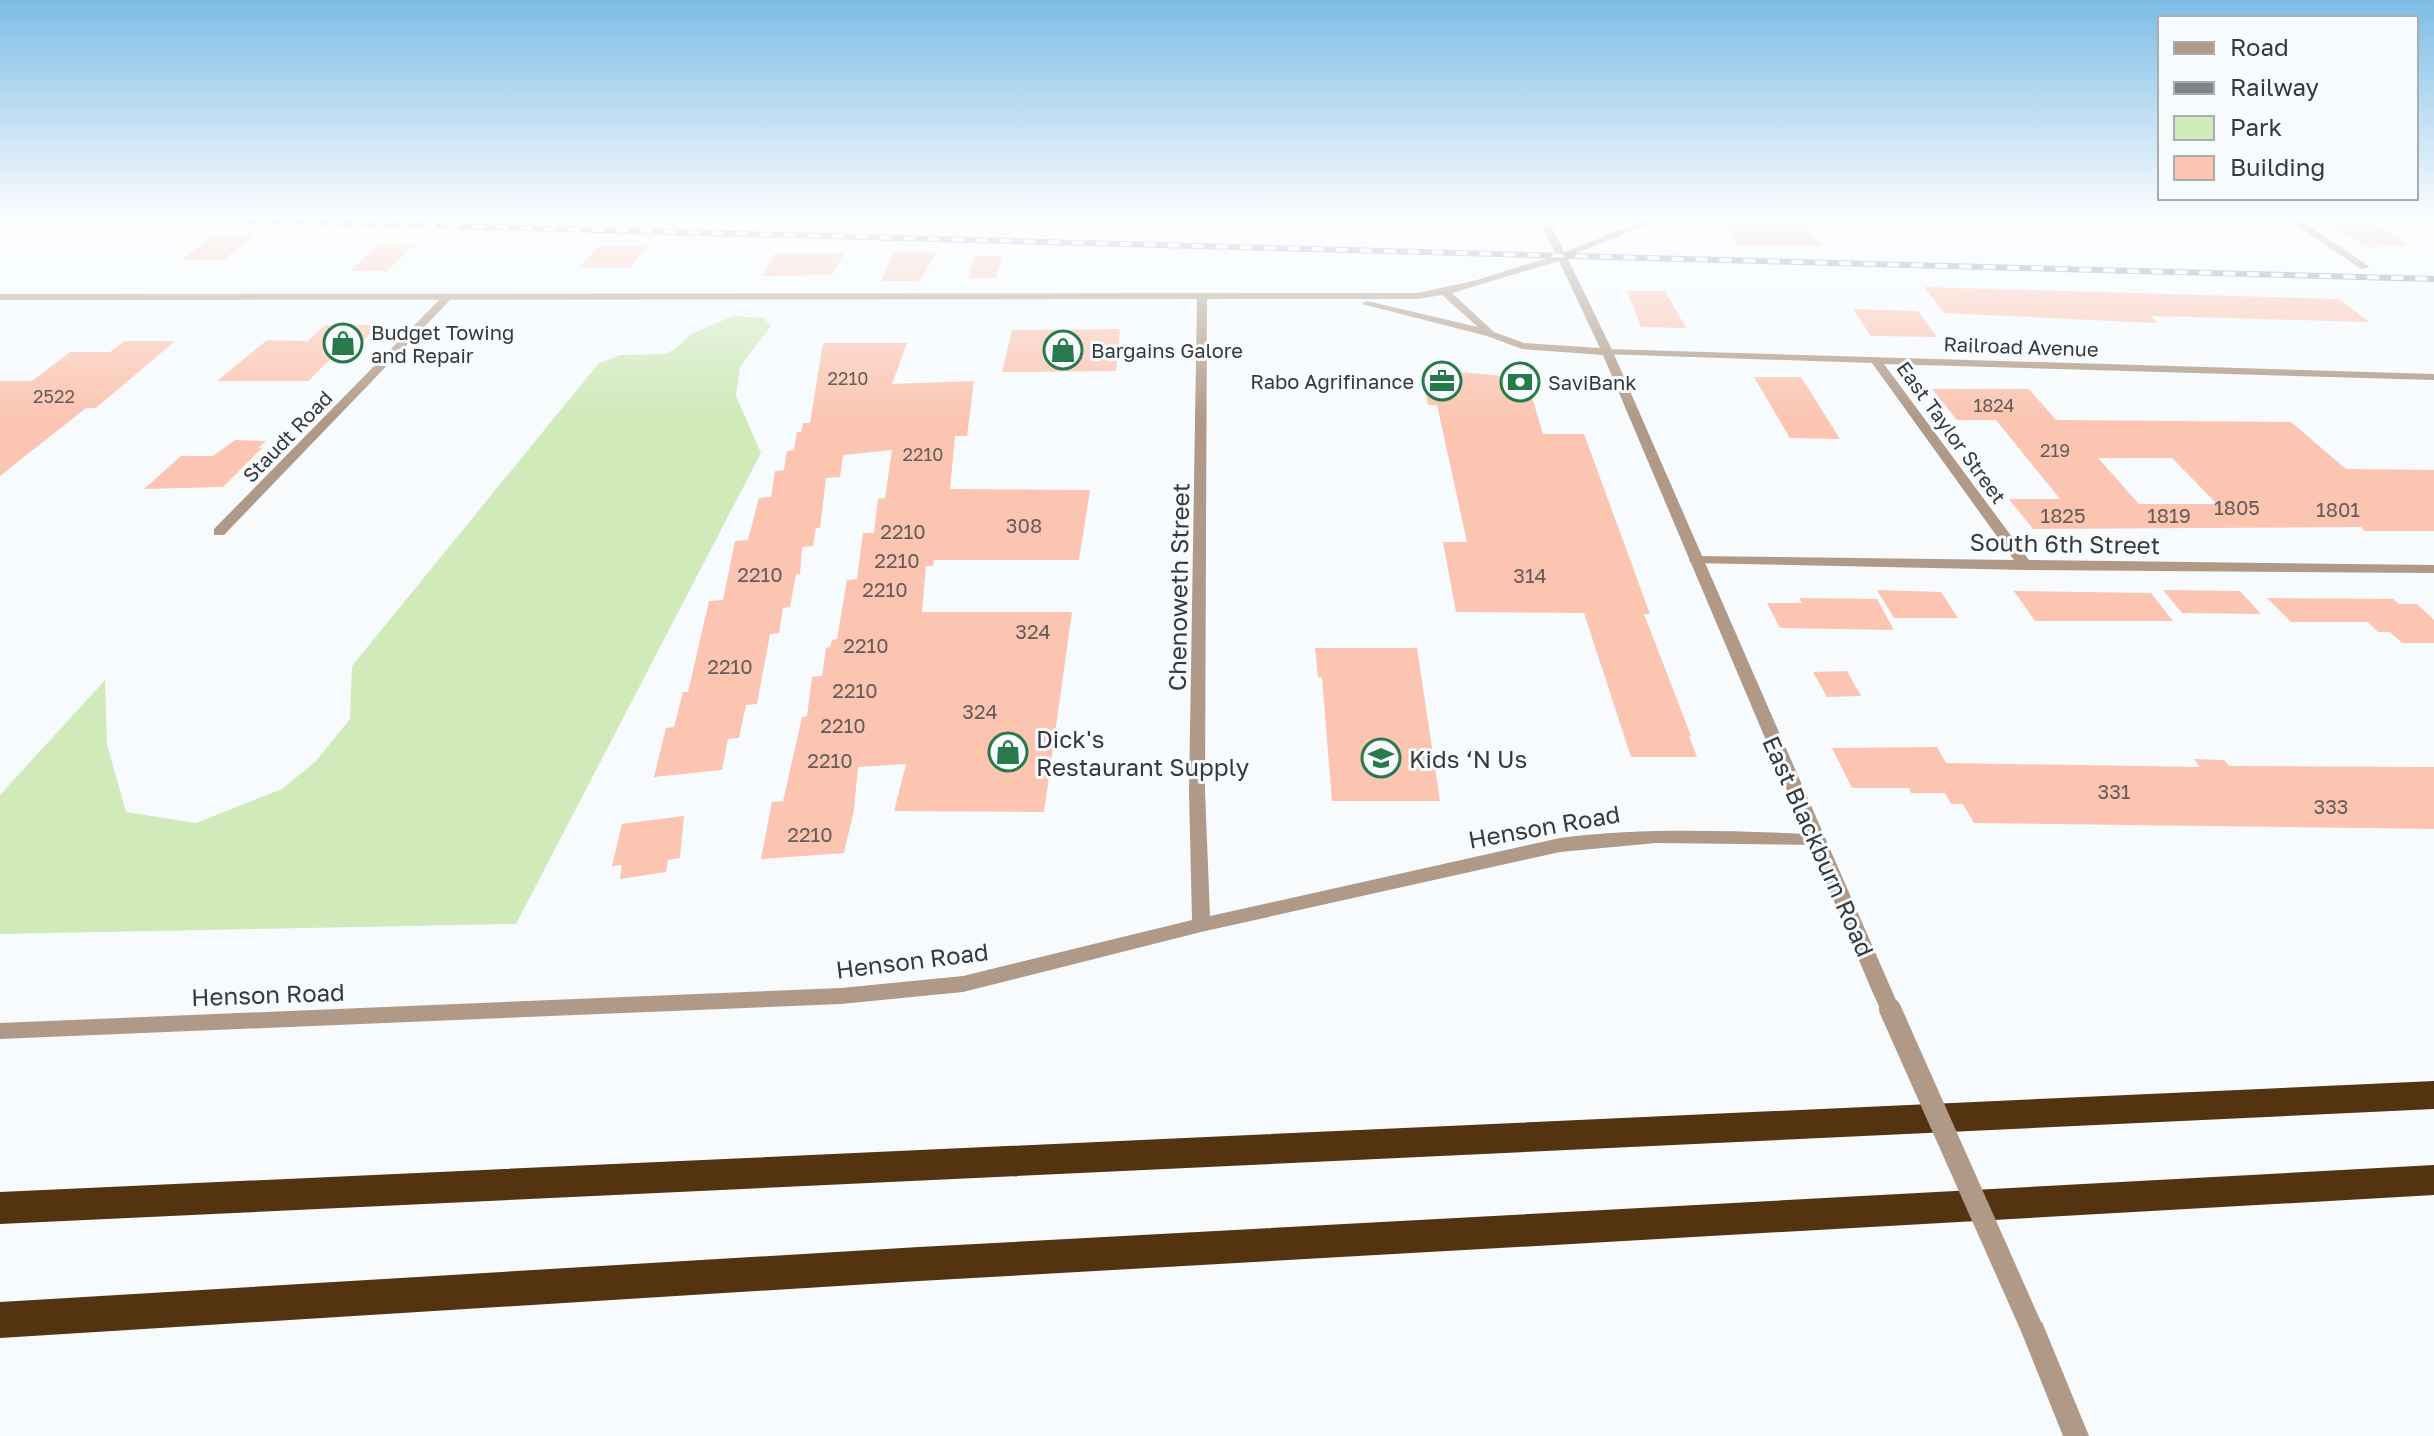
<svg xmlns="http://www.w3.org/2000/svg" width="2434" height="1436" font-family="'Golos Text',sans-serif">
	<rect width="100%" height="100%" fill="#f7fbfe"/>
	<path fill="#d0eaba" d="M733 316 764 318 771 326 740 367 736 396 761 453 516 924 0 934V795L105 680 107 744 126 812 196 823 282 789 315 762 350 719 352 666 598 364 620 355 663 354 674 350 691 334Z"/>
	<path fill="#fbc5b1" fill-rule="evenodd" d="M1761 217H1796L1822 246H1737L1720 221H1764Z
		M2323 218H2365L2411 246 2365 247Z
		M216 234H257L223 260H181Z
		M380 244H416L387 271H350Z
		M598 246H647L630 268H580Z
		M894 252 937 253 919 281H881Z
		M775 253H844L832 275 762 276Z
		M975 256H1002L996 278H968Z
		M1924 287 2339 299 2369 322 2151 316 2157 323 1944 313Z
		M1627 291H1665L1686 328 1641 327Z
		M1853 309 1918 311 1937 337 1871 336Z
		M325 325H380L352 352 337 353 308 381H217L267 340 308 341Z
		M1120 329 1116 371 1002 372 1012 330Z
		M125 341H175L96 408H86L0 476V381H32L70 352H110Z
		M823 343H907L892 384 974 381 967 436H955L950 489 1090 490 1079 560H934L933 566H926L922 612H1072L1044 812 894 811 906 764 858 767 854 810 844 853 761 859 772 802 783 801 802 717 807 716 812 677 822 676 826 648 830 647 832 640 837 639 847 580 857 579 863 533H874L878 499 885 498 892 450 843 455 840 477 826 478 820 528H816L813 546 802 547 800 574H796L790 607 783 608 779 633 770 634 757 704 746 705 739 738 728 739 722 770 654 777 666 728 674 727 683 692H688L709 601 723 600 735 541 748 540 759 498 771 497 775 471 784 470 787 451 794 450 797 432H801L803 423H810Z
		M1524 370 1543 434H1584L1650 614H1644L1691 736H1689L1697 757H1631L1584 613 1456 612 1443 542H1467L1437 405H1428L1422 377H1462L1461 372 1513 377Z
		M1754 377H1801L1840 439 1790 438Z
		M1932 389H2029L2056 420 2291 422 2346 469 2434 470V531H2365L2361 527 2033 529 2009 499H2060L1996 420H1957ZM2098 458H2172L2217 504H2139Z
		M235 440 266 441 258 448H262L223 487 144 489 181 456H213Z
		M1877 590 1941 592 1958 618H1894Z
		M2163 590 2240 591 2261 614 2182 613Z
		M2014 591 2151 593 2173 621H2035Z
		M1799 598 1877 599 1894 630 1780 628 1767 603H1802Z
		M2267 598 2393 599 2399 604H2417L2434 620V643H2402L2390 632H2378L2368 622H2291Z
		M1315 648H1417L1440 801H1332L1322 677H1318Z
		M1847 671 1861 696 1827 697 1813 672Z
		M1937 747 1946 763 2200 767 2194 759 2224 760 2229 766 2434 767V829L1974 823 1963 804H1951L1945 793H1911L1909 788H1852L1832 748Z
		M684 816 680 858 668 860 666 872 620 879 622 865 612 866 622 824Z"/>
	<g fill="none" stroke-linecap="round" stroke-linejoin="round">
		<path fill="#b09a87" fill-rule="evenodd" d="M2285 217H2296L2370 267 2361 269Z
			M444 295 453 297 224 535H214V529Z
			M1202 295 1207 298 1205 791 1210 916 1560 838C1645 827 1730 831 1816 834L1822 835 1825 840 1822 845 1656 843 1560 852 1201 932 963 992 841 1004 0 1039V1023L841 988 963 976 1192 920 1189 791 1197 298Z
			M1607 349 2434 374V380L1884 364 2029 560 2434 565V573L2026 570 1691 563 1689 560 1691 557 1696 556 2014 560 1872 363 1603 354V350Z"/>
		<path fill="#b09a87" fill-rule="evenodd" d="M1538 217H1548L1564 252 1654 217H1667L1567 257 1613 352 1892 991 1889 997 1882 999 1875 997 1872 991 1603 355 1522 349 1487 336 1362 304 1367 301 1478 327 1442 295 1418 299 0 300V294L1418 293 1477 280 1556 255ZM1559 261 1600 348 1524 343 1494 332 1452 293Z
			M2033 1319 2042 1322 2089 1436H2063L2021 1331 2024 1322Z"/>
		<path fill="#543310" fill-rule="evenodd" d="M2434 1081V1109L0 1224V1192Z
			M2434 1165V1195L919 1281 0 1338V1302L919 1247Z"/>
		<defs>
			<path id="rail" d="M112 217 2434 279"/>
		</defs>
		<use href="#rail" stroke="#808487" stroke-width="6"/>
		<use href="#rail" stroke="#f7fbfe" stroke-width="4" stroke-dasharray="12" stroke-linecap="butt"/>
		<path stroke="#b09a87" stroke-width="18" d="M1882 991 1891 1011"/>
		<path stroke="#b09a87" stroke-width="22" d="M1890 1009 2033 1331"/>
	</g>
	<linearGradient id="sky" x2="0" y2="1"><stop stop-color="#7cbde5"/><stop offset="0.52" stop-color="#fbfdff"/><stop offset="1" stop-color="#fbfdff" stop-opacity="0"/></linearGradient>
	<rect width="2434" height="418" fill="url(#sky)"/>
	<defs>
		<symbol id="shop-ring" viewBox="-11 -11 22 22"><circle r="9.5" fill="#f7fbfe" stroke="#297a4b" stroke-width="1.5"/><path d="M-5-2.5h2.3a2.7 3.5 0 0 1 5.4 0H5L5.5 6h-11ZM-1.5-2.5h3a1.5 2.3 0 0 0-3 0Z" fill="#297a4b"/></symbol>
		<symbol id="office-ring" viewBox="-11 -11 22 22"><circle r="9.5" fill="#f7fbfe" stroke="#297a4b" stroke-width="1.5"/><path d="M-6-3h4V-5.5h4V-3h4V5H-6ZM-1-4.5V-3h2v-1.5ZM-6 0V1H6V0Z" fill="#297a4b"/></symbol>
		<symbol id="bank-ring" viewBox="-11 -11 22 22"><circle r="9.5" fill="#f7fbfe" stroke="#297a4b" stroke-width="1.5"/><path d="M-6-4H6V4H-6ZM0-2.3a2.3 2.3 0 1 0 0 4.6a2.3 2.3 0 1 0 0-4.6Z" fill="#297a4b"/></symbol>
		<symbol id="school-ring" viewBox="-11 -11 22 22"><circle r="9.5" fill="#f7fbfe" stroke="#297a4b" stroke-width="1.5"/><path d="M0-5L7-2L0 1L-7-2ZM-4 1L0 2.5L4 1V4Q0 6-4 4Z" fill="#297a4b"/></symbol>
	</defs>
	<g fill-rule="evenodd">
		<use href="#shop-ring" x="321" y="321" width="44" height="44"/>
		<use href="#shop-ring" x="1041" y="328" width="44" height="44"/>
		<use href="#office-ring" x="1420" y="359" width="44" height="44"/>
		<use href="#bank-ring" x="1498" y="360" width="44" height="44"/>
		<use href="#shop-ring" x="986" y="730" width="44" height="44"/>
		<use href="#school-ring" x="1359" y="736" width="44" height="44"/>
	</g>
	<g text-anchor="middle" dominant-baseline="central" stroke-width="6" stroke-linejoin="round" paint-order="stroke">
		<g font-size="18" fill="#665c59">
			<text x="848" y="378">2210</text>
			<text x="54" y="396">2522</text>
			<text x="1994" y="405">1824</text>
			<text x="2055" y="450">219</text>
			<text x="923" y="454">2210</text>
		</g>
		<g font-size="20" fill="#35393c" stroke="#f7fbfe" text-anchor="start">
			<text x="371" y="332">Budget Towing<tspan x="371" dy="23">and Repair</tspan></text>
			<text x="1091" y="350">Bargains Galore</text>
			<text x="1414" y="381" text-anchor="end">Rabo Agrifinance</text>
			<text x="1548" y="382">SaviBank</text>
		</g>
		<g font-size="20" fill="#35393c" stroke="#f7fbfe">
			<text transform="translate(2021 346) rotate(2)">Railroad Avenue</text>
			<text transform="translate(1952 432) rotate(54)">East Taylor Street</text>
			<text transform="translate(287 436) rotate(-46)">Staudt Road</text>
		</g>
		<g font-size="20" fill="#665c59">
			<text x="2237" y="507">1805</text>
			<text x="2338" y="509">1801</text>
			<text x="2063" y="515">1825</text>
			<text x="2169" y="515">1819</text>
			<text x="1024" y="525">308</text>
			<text x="903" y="531">2210</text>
			<text x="897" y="560">2210</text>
			<text x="760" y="574">2210</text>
			<text x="1530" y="575">314</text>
			<text x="885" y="589">2210</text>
			<text x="1033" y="631">324</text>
			<text x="866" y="645">2210</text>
			<text x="730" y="666">2210</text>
			<text x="855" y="690">2210</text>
			<text x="980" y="711">324</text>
			<text x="843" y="725">2210</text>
			<text x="830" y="760">2210</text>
			<text x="2114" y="791">331</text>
			<text x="2331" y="806">333</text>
			<text x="810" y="834">2210</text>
		</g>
		<g font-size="24" fill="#35393c" stroke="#f7fbfe">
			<text transform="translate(2065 543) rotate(1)">South 6th Street</text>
			<text transform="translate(1178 587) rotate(-89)">Chenoweth Street</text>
			<text transform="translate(1544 826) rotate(-10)">Henson Road</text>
			<text transform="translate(1819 846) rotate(66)">East Blackburn Road</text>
			<text transform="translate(912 960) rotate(-7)">Henson Road</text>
			<text transform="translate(268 994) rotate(-2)">Henson Road</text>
		</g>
		<g font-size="24" fill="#35393c" stroke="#f7fbfe" text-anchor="start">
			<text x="1036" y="738">Dick's<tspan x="1036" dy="28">Restaurant Supply</tspan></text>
			<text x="1409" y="758">Kids ‘N Us</text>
		</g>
	</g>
	<rect x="2158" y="16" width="260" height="184" fill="#f7fbfe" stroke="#a9adb0" stroke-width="2"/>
	<rect x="2174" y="42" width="40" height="12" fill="#b09a87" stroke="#a9adb0" stroke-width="2"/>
	<text x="2230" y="56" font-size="24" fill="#35393c">Road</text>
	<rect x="2174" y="82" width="40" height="12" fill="#808487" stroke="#a9adb0" stroke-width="2"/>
	<text x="2230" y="96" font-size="24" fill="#35393c">Railway</text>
	<rect x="2174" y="116" width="40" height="24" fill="#d0eaba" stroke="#a9adb0" stroke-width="2"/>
	<text x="2230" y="136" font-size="24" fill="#35393c">Park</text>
	<rect x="2174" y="156" width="40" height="24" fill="#fbc5b1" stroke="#a9adb0" stroke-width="2"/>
	<text x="2230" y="176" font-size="24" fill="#35393c">Building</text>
</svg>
